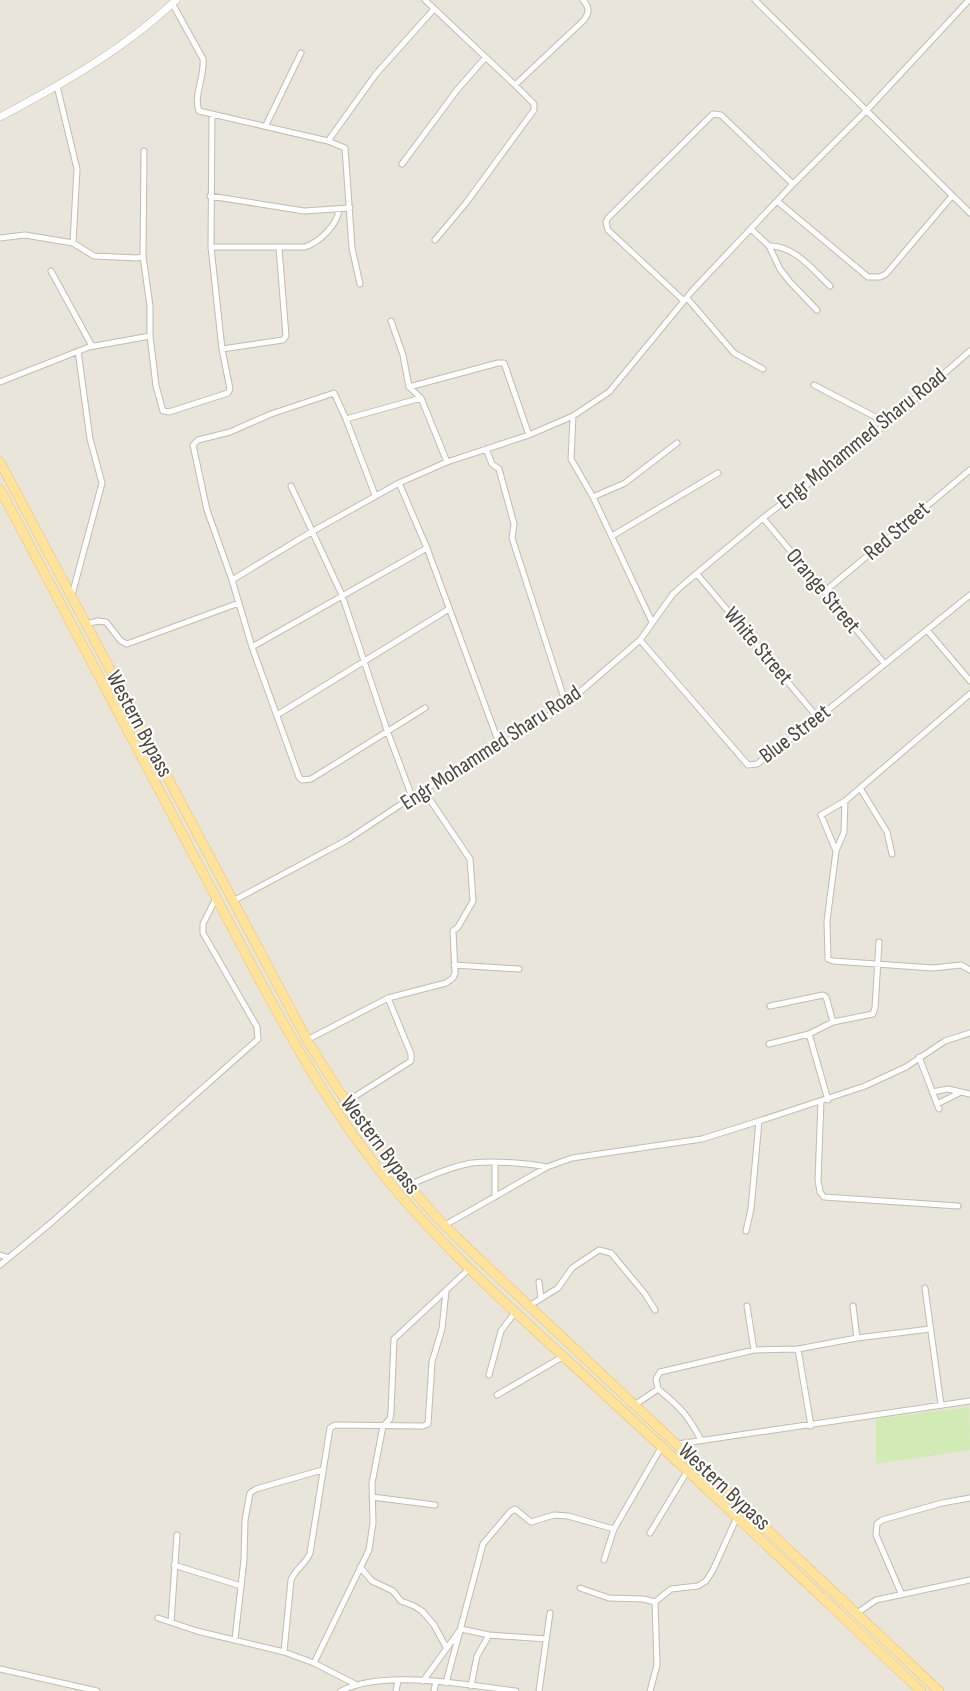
<svg xmlns="http://www.w3.org/2000/svg" width="970" height="1691" font-family="'Sofia Sans Condensed',sans-serif">
	<rect width="100%" height="100%" fill="#f6f3ec"/>
	<path fill="#eae5da" d="M0 0H970V1691H0Z"/>
	<path fill="#d2eab5" d="M969 1407 970 1450 876 1464V1419Z"/>
	<g fill="none" stroke-linecap="round" stroke-linejoin="round">
		<defs>
			<path id="minor" d="M425 0 515 85 584 20C590 12 589 7 583 0
				M755 0 970 213
				M172 3 203 59C205 76 193 96 199 111L328 141 345 148 352 248 360 284
				M57 86 77 169 73 243
				M266 125 301 53
				M328 141 376 74 434 9
				M144 151 143 256 150 306V336L156 386 163 411 169 412 228 393 230 389 222 349 211 247 212 115
				M402 164 457 90 485 58
				M210 196 304 211 350 208
				M777 201 868 277H880L886 274 952 196
				M751 229 769 246 780 269 790 282 817 310
				M0 238 25 235 73 243 94 256 137 258 143 256
				M435 240 466 203 534 110V104L515 85
				M769 246C794 245 813 270 830 286
				M211 247H305C320 242 337 225 339 210
				M51 271 92 346
				M687 298 734 353 763 369
				M684 301 608 230 606 222 608 218 713 114 721 115 793 184
				M391 321 403 355 409 387 421 398 447 462
				M222 349 283 340 286 336 279 248
				M0 382 89 347 150 336
				M814 385 887 423
				M409 387 498 363H504L529 435
				M573 416 571 459 593 497 652 622
				M346 419 421 398
				M486 449 492 464 499 469 514 524 512 538 566 704
				M399 483 427 548 500 746
				M291 486 342 595 387 730 412 797
				M375 495 346 419 334 393 271 414 230 432 198 440 193 445 207 510 232 580 252 647 299 777 302 780 311 779 425 708
				M593 497 625 483 677 443
				M763 518 884 663
				M612 536 718 473
				M697 574 818 718
				M232 580 313 531 399 483 447 462 529 435 573 416 609 392 693 290 793 184 867 110 969 0
				M824 592 970 470
				M72 595 102 483 90 439 78 351
				M86 624 98 621 106 622 121 641 127 644 239 603
				M927 630 970 681
				M640 640 748 765 757 764 818 718 970 595
				M252 647 427 548
				M277 715 449 609
				M860 788 887 832 892 854
				M845 801 844 832 836 851 827 921 828 959 833 961 933 968 961 965 970 970
				M836 851 821 815 845 801 970 694
				M233 901 347 840 412 797 540 722 566 704 640 640 673 594 684 584 763 518 879 430 970 351
				M454 965 519 969
				M770 1006 823 995 826 997 833 1022
				M809 1034 828 1100
				M307 1040 388 998 446 983 453 978 455 973 453 931 458 927 473 901 470 859 424 791
				M769 1044 809 1034 833 1022 873 1014 875 1008 879 942
				M919 1057 939 1109
				M932 1092 948 1089 970 1094
				M821 1101 818 1180 820 1192 824 1197 958 1206
				M346 1102 411 1061V1054L388 998
				M937 1104 959 1093
				M495 1164V1197
				M409 1185C428 1177 447 1168 467 1164 486 1160 527 1163 547 1167
				M445 1225 547 1167 572 1158 702 1139 759 1121 865 1086 906 1067 945 1041 970 1033
				M746 1231 751 1209 759 1121
				M0 1255 9 1258
				M0 1265 52 1222 258 1039 257 1027 203 933V924L216 898
				M539 1282 541 1298
				M925 1288 941 1405
				M529 1306 558 1288 572 1268 599 1250 611 1253 645 1294 655 1310
				M747 1306 754 1350
				M857 1338 930 1329
				M798 1349 811 1426
				M489 1375 501 1331 516 1311
				M497 1395 564 1356
				M636 1404 658 1389
				M701 1440C687 1414 681 1408 658 1389L656 1379 660 1372 754 1350 798 1349 857 1338 853 1306
				M678 1444 970 1401
				M372 1497 435 1505
				M650 1533 688 1470
				M604 1560 614 1529 662 1446
				M174 1565 241 1586
				M360 1567 372 1581 393 1591 401 1601 414 1606 422 1611 434 1625 446 1647
				M580 1588 609 1598 643 1599 655 1602
				M901 1593 876 1535 877 1524 882 1520 942 1503 970 1498
				M655 1602 671 1589 698 1586 706 1581 713 1570 737 1517
				M857 1613 876 1600 970 1580
				M158 1618 197 1631 284 1652 314 1663 355 1684
				M171 1622 177 1535
				M461 1629 489 1635 546 1639
				M235 1639 244 1560 245 1520 250 1493 256 1489 322 1470
				M284 1652 291 1580C295 1569 306 1564 310 1553L330 1428 335 1425 423 1426 428 1424 432 1362 442 1329 446 1291
				M314 1663 369 1550 373 1523 372 1483 383 1426 390 1419 391 1412 394 1339 470 1268
				M0 1669 97 1691
				M423 1681 460 1630
				M446 1683 483 1544 510 1512 515 1509 531 1522 554 1515 568 1516 614 1529
				M471 1686 477 1656 489 1635
				M341 1691C383 1669 469 1685 516 1691
				M396 1691 398 1681
				M434 1691 436 1681
				M539 1691 550 1613
				M650 1691 657 1665 655 1602"/>
			<path id="tertiary" d="M0 117C62 84 125 49 176 0"/>
			<path id="primary" d="M0 462 307 1040C344 1101 384 1159 432 1212 446 1228 462 1242 477 1257L939 1691
				M0 489 257 975C293 1042 330 1107 377 1167 446 1255 534 1328 615 1404 718 1498 819 1595 921 1691"/>
		</defs>
		<use href="#minor" stroke="#c2bbae" stroke-width="7"/>
		<use href="#tertiary" stroke="#c2bbae" stroke-width="8"/>
		<use href="#primary" stroke="#e6c16a" stroke-width="10"/>
		<use href="#minor" stroke="#fff" stroke-width="5"/>
		<use href="#tertiary" stroke="#fff" stroke-width="7"/>
		<use href="#primary" stroke="#ffe39c" stroke-width="9"/>
	</g>
	<g text-anchor="middle" dominant-baseline="central" stroke-width="4.5" stroke-linejoin="round" paint-order="stroke">
		<g font-size="22" fill="#4b4439" stroke="#fff">
			<text transform="translate(862 439) rotate(-39)">Engr Mohammed Sharu Road</text>
			<text transform="translate(897 531) rotate(-40)">Red Street</text>
			<text transform="translate(823 591) rotate(50)">Orange Street</text>
			<text transform="translate(758 646) rotate(50)">White Street</text>
			<text transform="translate(139 724) rotate(62)">Western Bypass</text>
			<text transform="translate(795 734) rotate(-37)">Blue Street</text>
			<text transform="translate(491 748) rotate(-33)">Engr Mohammed Sharu Road</text>
			<text transform="translate(380 1145) rotate(53)">Western Bypass</text>
			<text transform="translate(724 1487) rotate(43)">Western Bypass</text>
		</g>
	</g>
</svg>
